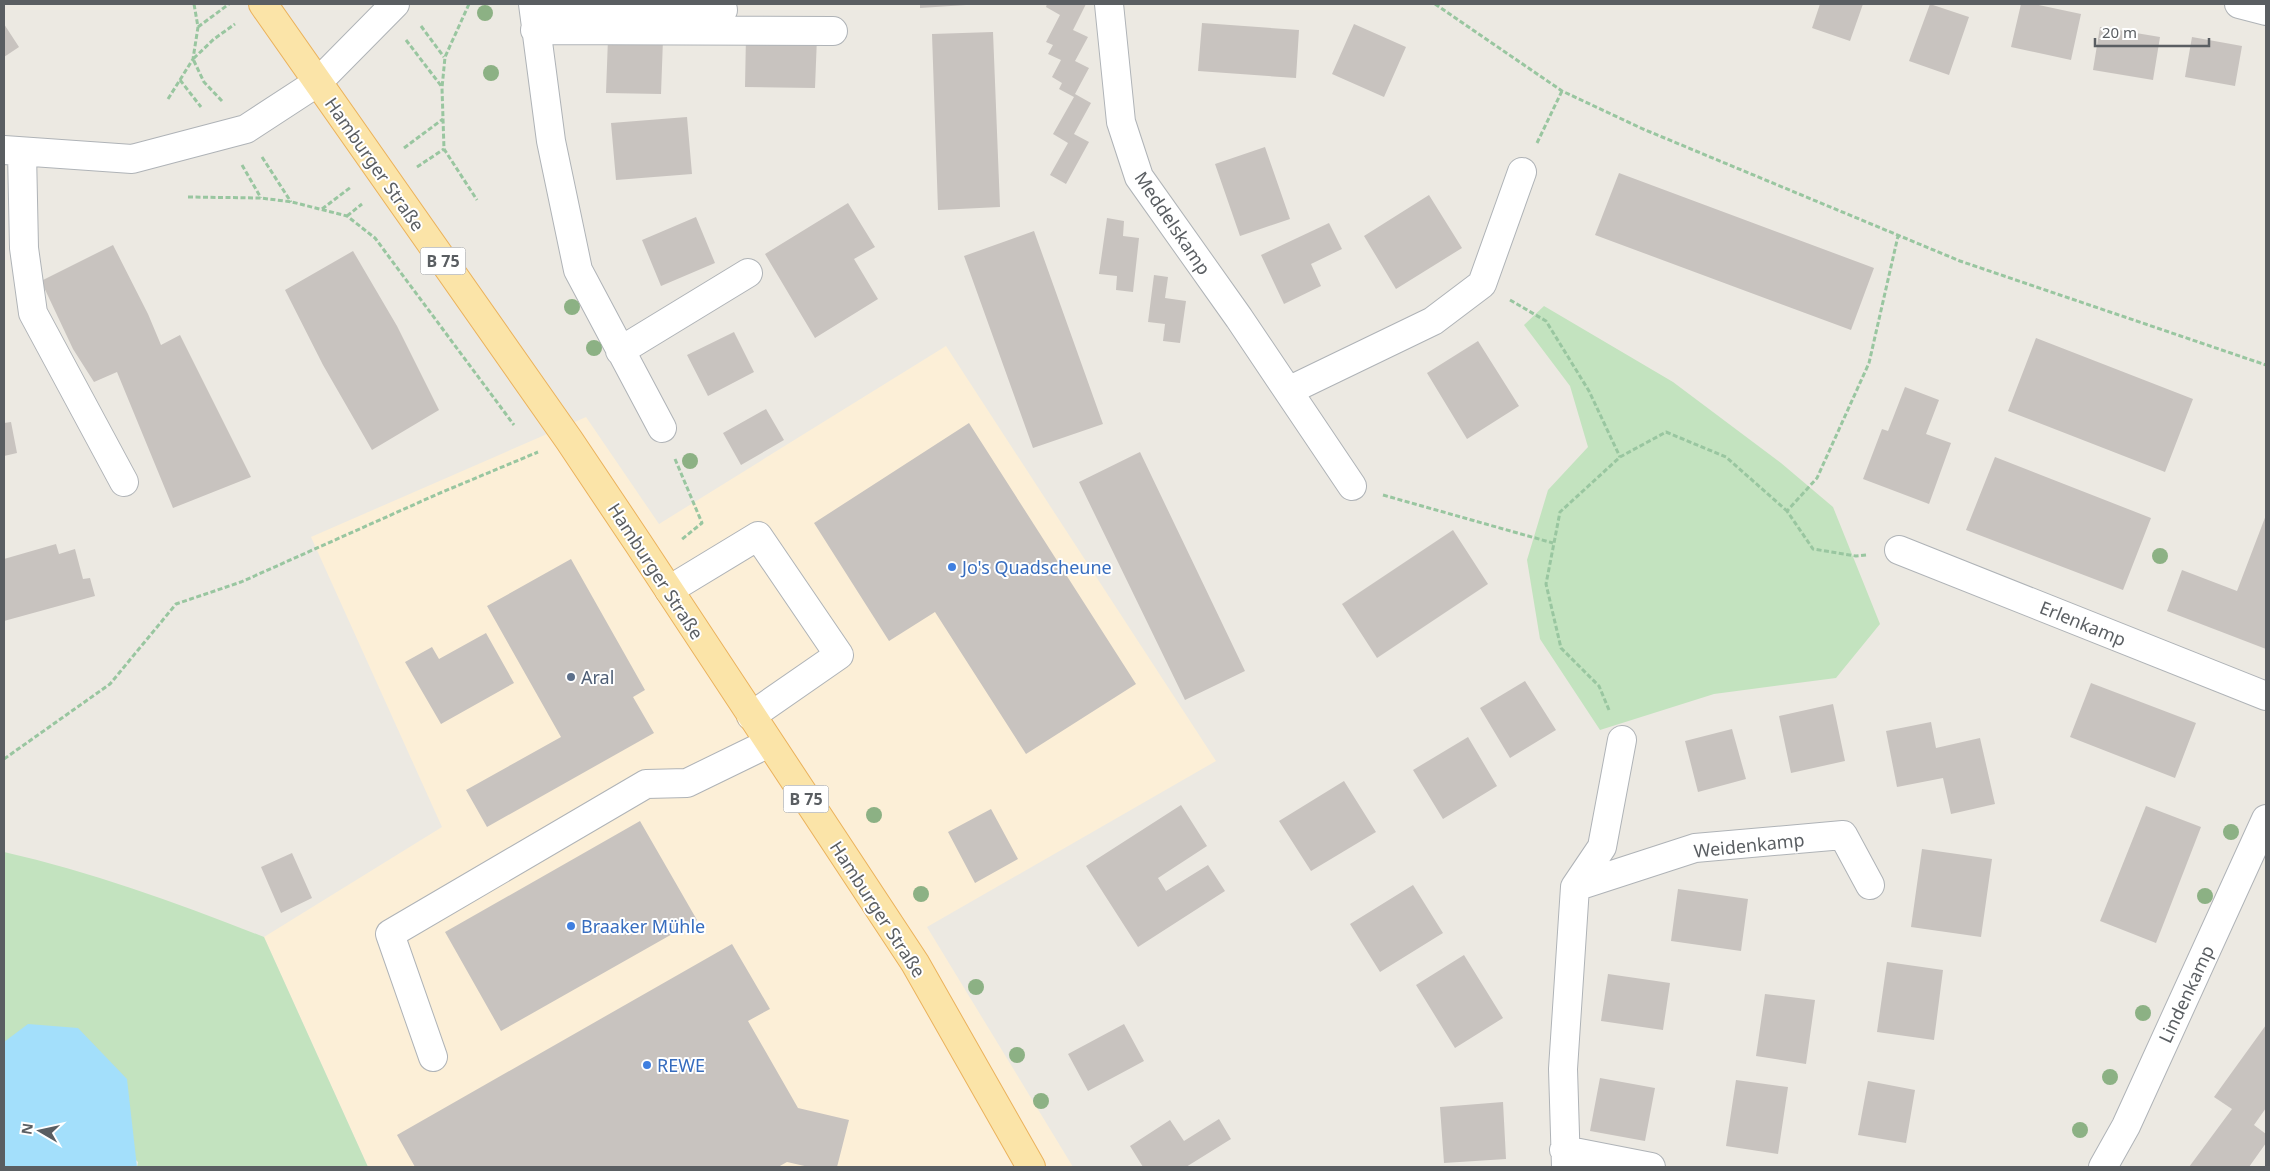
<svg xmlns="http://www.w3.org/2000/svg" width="2270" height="1171" font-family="'Noto Sans',sans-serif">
	<rect width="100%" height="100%" fill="#ece9e2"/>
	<path fill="#fcefd7" d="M946 346 1216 761 927 927 1073 1167H368L264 937 442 827 311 537 586 417 659 524Z"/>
	<path fill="#c3e3bf" d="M1544 306 1673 382 1781 463 1833 507 1880 624 1836 678 1714 694 1600 730 1540 639 1527 560 1548 490 1588 447 1570 386 1524 325Z
		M4 852C93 872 179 904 264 937L368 1167H137L138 1162 4 1041Z"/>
	<path fill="#a3dffb" d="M28 1024 78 1028 127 1079 137 1167H4V1042Z"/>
	<path fill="#c8c3bf" d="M920 4H966V5L920 8Z
		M1047 4H1086L1073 30 1088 37 1075 61 1089 68 1075 94 1091 103 1074 134 1089 142 1066 184 1050 175 1068 143 1053 134 1074 97 1059 89 1062 83 1052 77 1061 60 1048 54 1053 45 1046 42 1060 15 1046 7Z
		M1820 4H1863L1850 41 1812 28Z
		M1930 4 1969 17 1949 75 1909 61Z
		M2021 4H2034L2081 14 2071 60 2011 47Z
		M1202 23 1299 30 1296 78 1198 71Z
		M4 24 19 47 4 57Z
		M1354 24 1406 47 1384 97 1332 74Z
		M2100 27 2160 37 2153 80 2093 70Z
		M993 32 1000 207 938 210 932 34Z
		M746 35 817 37 815 88 745 87Z
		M2192 37 2242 46 2235 86 2185 77Z
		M608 38 663 39 661 94 606 93Z
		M687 117 692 174 616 180 611 123Z
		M1265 147 1290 219 1240 236 1215 164Z
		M1619 173 1874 268 1851 330 1595 235Z
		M1429 195 1462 248 1396 289 1364 236Z
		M848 203 875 247 854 259 878 299 815 338 765 254Z
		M696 217 715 263 661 286 642 240Z
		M1107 218 1124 221 1123 236 1139 238 1133 292 1116 290 1117 276 1099 274Z
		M1329 223 1342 249 1311 264 1321 286 1284 304 1261 255Z
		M1034 231 1103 424 1033 448 964 256Z
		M113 245 148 314 161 345 180 335 251 477 173 508 117 372 94 382 73 349 41 281Z
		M353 251 397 326 439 410 372 450 323 365 285 290Z
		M1154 275 1168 277 1165 298 1186 301 1180 343 1163 341 1165 324 1148 322Z
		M734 332 754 372 708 396 687 355Z
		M2036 338 2193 399 2165 472 2008 411Z
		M1478 341 1519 406 1467 439 1427 373Z
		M1905 387 1939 400 1926 434 1951 443 1929 504 1863 479 1882 429 1888 431Z
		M766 409 784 440 741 465 723 433Z
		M11 422 17 453 4 456V423Z
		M969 423 1136 684 1026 754 935 612 889 641 814 523Z
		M1140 452 1245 671 1185 700 1079 482Z
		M1995 457 2151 518 2123 590 1966 530Z
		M2266 515V649L2167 611 2182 570 2237 591Z
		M1453 530 1488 584 1377 658 1342 604Z
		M56 544 59 554 75 549 83 579 90 578 95 596 4 621V559Z
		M571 559 645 690 633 697 654 733 487 827 466 790 561 737 487 606Z
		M486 633 514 683 441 724 405 662 432 647 439 659Z
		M1525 681 1556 730 1510 758 1480 708Z
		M2091 683 2196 723 2175 778 2070 737Z
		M1833 704 1845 761 1791 773 1779 716Z
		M1931 722 1936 748 1980 738 1995 804 1951 814 1943 778 1897 787 1886 731Z
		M1732 729 1746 779 1698 792 1685 741Z
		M1468 737 1497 786 1443 819 1413 770Z
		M1344 781 1376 832 1311 871 1279 821Z
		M1181 805 1207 846 1158 878 1166 891 1208 865 1225 891 1138 947 1086 866Z
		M2146 806 2201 827 2156 943 2100 921Z
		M991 809 1018 859 975 883 948 832Z
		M640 821 697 920 501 1031 445 932Z
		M1922 849 1992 859 1981 937 1911 927Z
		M292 853 312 898 281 913 261 867Z
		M1413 885 1443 933 1380 972 1350 924Z
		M1678 889 1748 899 1741 951 1671 941Z
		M732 944 770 1009 748 1021 798 1108 849 1120 837 1167H809L787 1162 778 1167H415L397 1135Z
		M1464 955 1503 1018 1455 1048 1416 985Z
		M1887 962 1943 970 1934 1040 1877 1032Z
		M1608 974 1670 983 1663 1030 1601 1021Z
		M1765 994 1815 1000 1806 1064 1756 1056Z
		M1124 1024 1144 1061 1088 1091 1068 1054Z
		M2266 1025V1108L2254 1125 2266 1134V1143L2249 1167H2189L2232 1109 2214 1097Z
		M1600 1078 1655 1088 1645 1141 1590 1131Z
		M1736 1080 1788 1087 1778 1154 1726 1146Z
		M1868 1081 1915 1090 1906 1143 1858 1135Z
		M1503 1102 1506 1159 1444 1163 1440 1107Z
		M1219 1119 1231 1139 1186 1167H1143L1130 1146 1170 1120 1184 1141Z"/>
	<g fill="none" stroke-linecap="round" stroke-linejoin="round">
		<defs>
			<path id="minor" d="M533 4 551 141 578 270 662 428
				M1109 4 1121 122 1139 177 1239 318 1352 486
				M2239 4 2266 11
				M534 11 723 10
				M535 30 833 31
				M4 150 132 159 246 129 318 82 395 4
				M22 152 24 248 33 313 124 482
				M620 351 748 273
				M1288 391 1433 321 1482 284 1522 172
				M1899 550 2266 696
				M669 590 758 536 839 655 751 716
				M1575 887 1695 848 1843 835 1870 885
				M433 1057 390 934 646 784 687 783 769 743
				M1564 1150 1651 1167
				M1566 1167 1563 1069 1575 887 1602 847 1622 740
				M2103 1167 2126 1126 2266 819"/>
			<path id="major" d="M263 4 569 440 638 543 915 963 1031 1167"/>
		</defs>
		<use href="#minor" stroke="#afb3b7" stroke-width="30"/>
		<use href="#major" stroke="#ebb25c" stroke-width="30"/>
		<path stroke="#99c6a0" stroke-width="3" stroke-dasharray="5 2.5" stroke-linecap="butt" d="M469 4 445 57 442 88 444 149 477 200
			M1435 4 1562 91 1643 129 1960 261 2266 365
			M421 26 444 57
			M198 27 229 4
			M406 40 442 87
			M180 80 201 107
			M168 99 193 59 198 27 194 4
			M222 101 204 82 193 59 214 39 235 24
			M1537 143 1562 91
			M404 148 443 119
			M262 157 291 202
			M242 165 261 198
			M417 167 444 149
			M188 197 261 198 292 202 347 216 375 238 514 425
			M322 209 351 187
			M347 216 362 204
			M1510 300 1546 321 1589 391 1620 457
			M675 459 702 523 681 540
			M1383 495 1553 543
			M1866 555 1856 556 1813 549 1787 511 1817 478 1869 363 1898 236
			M1609 710 1599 686 1561 648 1546 584 1560 512 1620 457 1666 432 1726 457 1787 511
			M4 759 110 684 176 604 241 582 440 493 538 452"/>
		<use href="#minor" stroke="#fff" stroke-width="28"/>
		<use href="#major" stroke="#fbe4a8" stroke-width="28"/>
	</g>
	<g fill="#8cb184">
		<circle cx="485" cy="13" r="8"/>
		<circle cx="491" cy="73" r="8"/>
		<circle cx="572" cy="307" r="8"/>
		<circle cx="594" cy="348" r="8"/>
		<circle cx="690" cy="461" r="8"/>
		<circle cx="2160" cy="556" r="8"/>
		<circle cx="874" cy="815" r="8"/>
		<circle cx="2231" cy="832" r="8"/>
		<circle cx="921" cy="894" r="8"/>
		<circle cx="2205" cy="896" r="8"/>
		<circle cx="976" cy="987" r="8"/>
		<circle cx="2143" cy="1013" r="8"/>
		<circle cx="1017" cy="1055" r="8"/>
		<circle cx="2110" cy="1077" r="8"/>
		<circle cx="1041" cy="1101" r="8"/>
		<circle cx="2080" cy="1130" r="8"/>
	</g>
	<g fill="#3f7fe0" stroke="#fff" stroke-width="2">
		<circle cx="952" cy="567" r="5"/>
		<circle cx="571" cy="926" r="5"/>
		<circle cx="647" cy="1065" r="5"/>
	</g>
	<circle fill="#5c6f8a" stroke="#fff" stroke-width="2" cx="571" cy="677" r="5"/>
	<g text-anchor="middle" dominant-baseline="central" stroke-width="4" stroke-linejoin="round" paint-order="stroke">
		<g fill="#fff" stroke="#8c8e91" stroke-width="1">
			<rect x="420.5" y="247.5" width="45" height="27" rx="4"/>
			<rect x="783.5" y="785.5" width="45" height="27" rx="4"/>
		</g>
		<g font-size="16" font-weight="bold" fill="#5a5e62">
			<text x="443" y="261">B 75</text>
			<text x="806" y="799">B 75</text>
		</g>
		<g font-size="18" fill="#5a5e62" stroke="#fff">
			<text transform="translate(375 164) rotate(55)">Hamburger Straße</text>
			<text transform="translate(1173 223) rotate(56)">Meddelskamp</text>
			<text transform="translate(656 571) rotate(57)">Hamburger Straße</text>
			<text transform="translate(2083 623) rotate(22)">Erlenkamp</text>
			<text transform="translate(1749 845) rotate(-6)">Weidenkamp</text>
			<text transform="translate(878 909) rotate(57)">Hamburger Straße</text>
			<text transform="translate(2186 994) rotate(-65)">Lindenkamp</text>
		</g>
		<g font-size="18" fill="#366cbe" stroke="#fff" text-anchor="start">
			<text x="962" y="567">Jo's Quadscheune</text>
			<text x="581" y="926">Braaker Mühle</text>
			<text x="657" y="1065">REWE</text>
		</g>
		<g font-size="18" fill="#4e5e75" stroke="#fff" text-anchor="start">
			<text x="581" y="677">Aral</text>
		</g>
	</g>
	<rect width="2270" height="1171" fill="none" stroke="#5a5e62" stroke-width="10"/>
	<g transform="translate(40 1131) rotate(279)" stroke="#ffffff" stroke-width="4" paint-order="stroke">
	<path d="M0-4L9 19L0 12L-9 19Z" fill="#5a5e62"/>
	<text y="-8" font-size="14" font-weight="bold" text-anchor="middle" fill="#5a5e62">N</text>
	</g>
	<path d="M2095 38v8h114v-8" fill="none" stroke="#5a5e62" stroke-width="2.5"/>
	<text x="2102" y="38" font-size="15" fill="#5a5e62" stroke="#ffffff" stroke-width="4" paint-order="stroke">20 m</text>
</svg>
